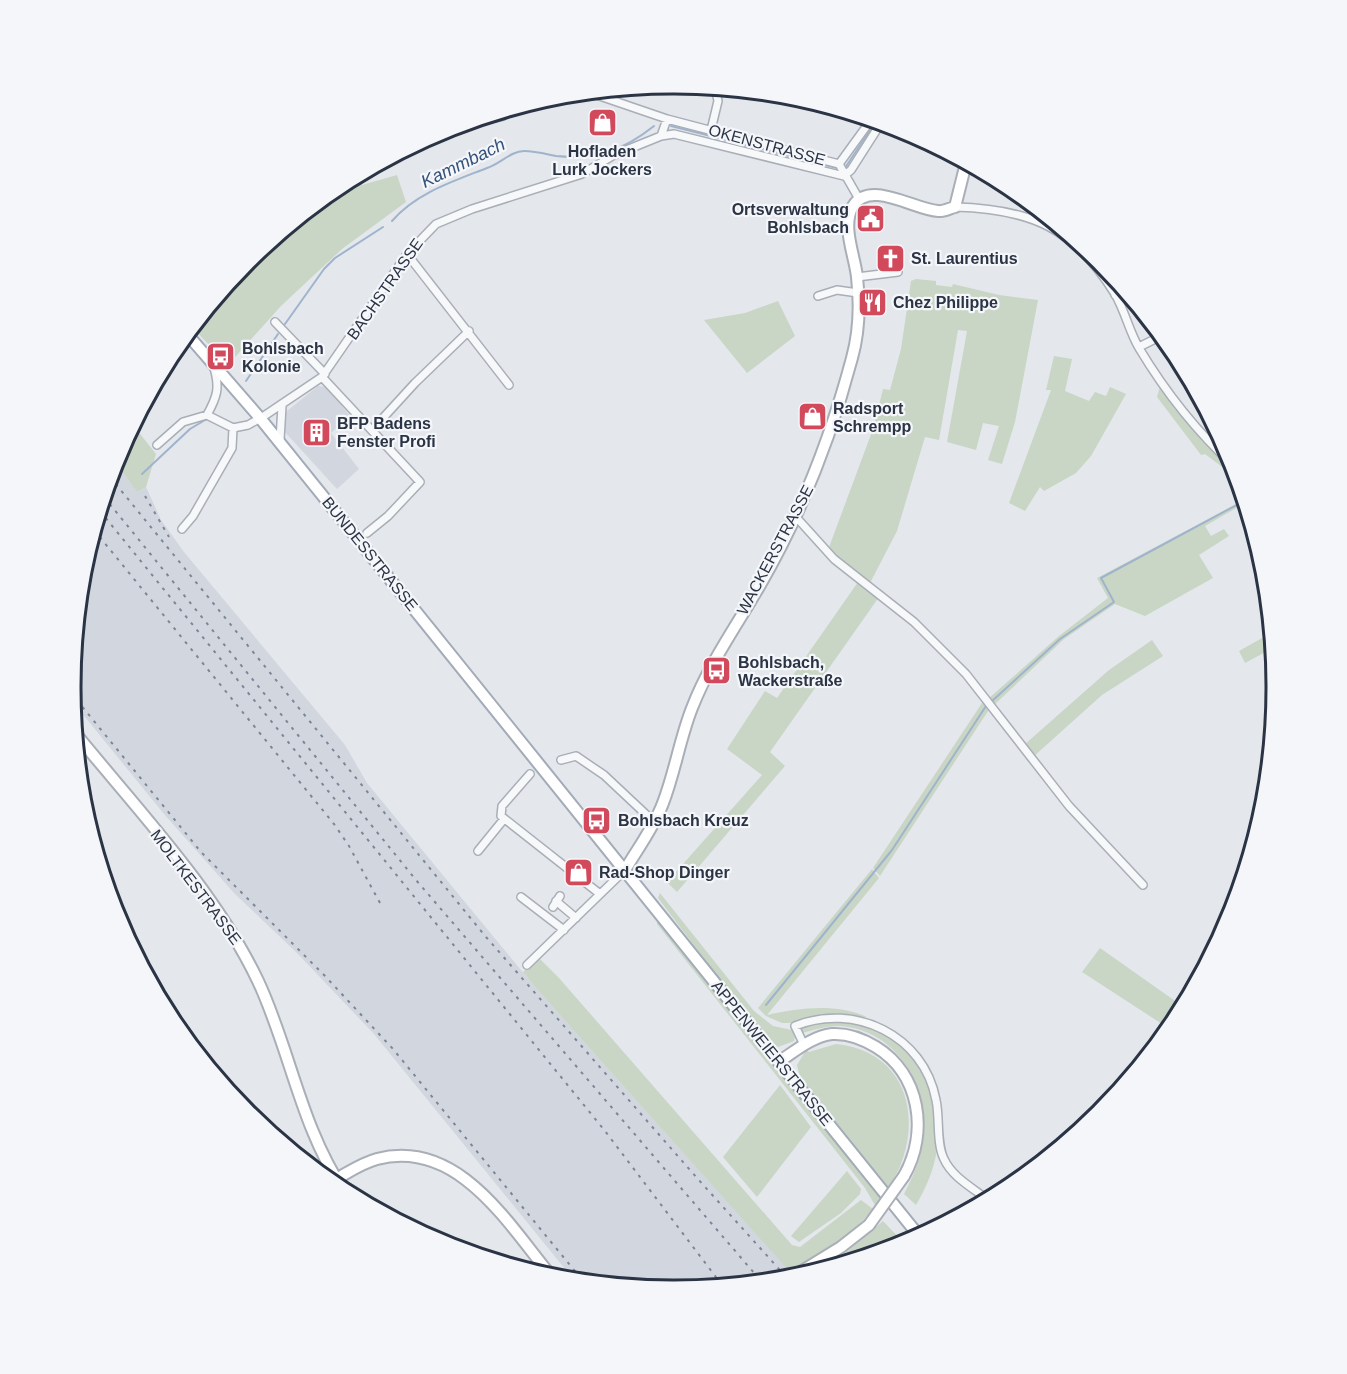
<svg xmlns="http://www.w3.org/2000/svg" width="1347" height="1374" font-family="Arial,sans-serif">
	<rect width="100%" height="100%" fill="#e4e7ec"/>
	<path fill="#d2d6de" d="M318 386 327 387 350 416 331 433 359 469 337 489 284 431 283 420 287 411Z
		M115 462 137 492 146 487 161 520 184 552 345 745 367 783 535 987 795 1277 673 1290 574 1280 374 1034 297 953 234 893 164 814 72 701 71 687 82 569Z"/>
	<path fill="#c9d6c5" d="M359 174 362 185 397 175 406 202 342 249 281 306 228 365 192 327 247 260 339 185Z
		M916 279 936 281V285L952 287 953 284 999 295 1038 300 1015 422 1002 464 988 460 999 426 983 423 976 450 947 442 967 331 958 330 939 440 925 437 897 531 869 585 828 550 873 429 883 389 890 390 901 349 911 281Z
		M778 301 795 336 747 373 704 320 745 313Z
		M1054 356 1072 359 1065 391 1089 401 1095 392 1106 396 1110 387 1126 394 1091 456 1076 473 1044 491 1040 487 1025 511 1009 503 1051 390H1046Z
		M1160 386 1203 442 1236 473 1240 488 1225 469 1205 454 1201 455 1157 397Z
		M133 425 156 454 146 487 137 492 115 462Z
		M1244 500 1245 503 1205 526 1211 536 1224 529 1229 536 1199 555 1213 578 1145 616 1115 604 1064 639 993 706 988 699 1059 636 1108 598 1097 578Z
		M858 582 879 597 770 752 785 766 677 892 667 882 762 775 727 749 765 691 777 698Z
		M1271 633 1273 648 1245 663 1239 651Z
		M1152 640 1163 656 1102 695 1033 757 1024 745 1109 670Z
		M984 700 990 708 880 876 873 868Z
		M872 869 879 878 767 1015C800 1008 835 1003 867 1017L822 1016 793 1023H782L766 1016 758 1008Z
		M660 893 754 1011 773 1026 792 1030 795 1036 794 1041 778 1047 762 1035 658 898Z
		M657 918 882 1200 876 1207 865 1188 657 924Z
		M1100 948 1178 1003 1162 1024 1082 972Z
		M538 957 559 978 792 1245 800 1247 861 1200 873 1209C850 1238 821 1253 789 1271L535 987 523 972Z
		M845 1021C855 1023 867 1025 877 1028 922 1046 942 1104 937 1149 934 1170 926 1188 916 1205L904 1194C914 1175 922 1156 924 1133 928 1082 893 1028 838 1026 825 1026 814 1030 802 1033L800 1029 814 1023Z
		M836 1044C915 1052 926 1134 887 1190L875 1171 800 1077 797 1065 806 1050 809 1052Z
		M780 1085 811 1127 757 1197 723 1157Z
		M847 1171 861 1189 860 1194 841 1213 799 1242 791 1236Z
		M883 1221 905 1244 901 1245 895 1239 888 1249 829 1267Z"/>
	<g fill="none" stroke-linecap="round" stroke-linejoin="round">
		<path stroke="#9fb4cc" stroke-width="2" d="M671 126 837 168H845L876 121
			M392 221C416 193 454 181 487 168 500 164 511 151 524 151 535 151 546 154 556 156 596 160 624 150 654 126
			M285 324 324 269 335 258 383 227
			M246 381 278 334
			M142 474 190 429 205 420
			M991 702 1060 639 1114 602 1101 578 1244 501
			M766 1005 892 850 986 706"/>
		<defs>
			<path id="street" d="M588 92 667 119 839 164
				M453 127 503 116 504 111
				M711 130 718 101 716 91
				M661 136 667 119
				M839 164 871 120
				M839 164 859 199
				M844 176 851 170 881 123
				M955 207C1032 209 1074 228 1115 294 1125 311 1129 331 1139 348 1166 393 1196 431 1234 466
				M407 254 509 385
				M857 277 898 272
				M1115 295 1125 291
				M818 296 837 290 858 293
				M275 322 325 374
				M1139 347 1161 336
				M322 377 420 482 388 516 367 533
				M207 415C217 397 220 388 214 368
				M233 428 248 425 264 416 322 377 407 254 436 224 472 209 582 174 614 155 661 136 674 134 844 176
				M372 430 415 383 469 331
				M280 440 282 406
				M157 445 183 422 207 415 233 428
				M796 517 834 559 914 622 966 674 1069 806 1143 885
				M182 529 193 516 232 448 233 428
				M561 760 576 756 604 775 653 821
				M530 774 502 806 501 816 600 894
				M478 851 504 819
				M521 897 564 930
				M556 901 576 918
				M553 907 560 896
				M527 965 625 870
				M804 1045 795 1026C854 1002 924 1035 936 1100 940 1118 936 1143 944 1159 952 1177 973 1188 988 1200"/>
			<path id="secondary" d="M75 733C137 809 216 892 258 981 290 1049 301 1128 344 1191
				M625 870C638 848 654 827 663 803 675 772 680 738 692 708 709 664 737 625 760 585 801 514 831 437 852 358 859 333 860 304 857 277 855 256 841 226 853 206 870 179 915 210 938 211 943 212 950 208 955 207L966 163
				M780 1061C795 1051 813 1036 832 1034 848 1033 863 1039 876 1047 920 1074 929 1132 904 1176
				M336 1179C349 1172 362 1163 377 1159 458 1138 508 1224 552 1277
				M789 1279 841 1247 869 1225"/>
			<path id="primary" d="M187 334 260 418 919 1236"/>
		</defs>
		<use href="#street" stroke="#a9aeb7" stroke-width="10"/>
		<use href="#secondary" stroke="#a9aeb7" stroke-width="14"/>
		<use href="#primary" stroke="#a3abb8" stroke-width="14"/>
		<use href="#street" stroke="#f7f8fa" stroke-width="7"/>
		<use href="#secondary" stroke="#fff" stroke-width="10"/>
		<use href="#primary" stroke="#fff" stroke-width="10"/>
		<path stroke="#7d8696" stroke-width="2" stroke-dasharray="3 6" stroke-linecap="butt" d="M110 477 486 937 697 1178 788 1279
			M145 496 169 537
			M104 497 416 880 761 1281
			M100 511 605 1131 722 1285
			M94 530 334 824 349 846 380 903
			M71 693 201 852 325 976 393 1049 583 1281"/>
		<defs>
			<path id="secondary-bridge" d="M869 1225 904 1176"/>
		</defs>
		<use href="#secondary-bridge" stroke="#a9aeb7" stroke-width="14" stroke-linecap="butt"/>
		<use href="#secondary-bridge" stroke="#fff" stroke-width="10"/>
	</g>
	<defs>
		<symbol id="shop-square" viewBox="-11 -11 22 22"><rect x="-9" y="-9" width="18" height="18" rx="4" fill="#d1495b" stroke="#f4f6f9"/><path d="M-5-2.5h2.3a2.7 3.5 0 0 1 5.4 0H5L5.5 6h-11ZM-1.5-2.5h3a1.5 2.3 0 0 0-3 0Z" fill="#fff"/></symbol>
		<symbol id="civic-square" viewBox="-11 -11 22 22"><rect x="-9" y="-9" width="18" height="18" rx="4" fill="#d1495b" stroke="#f4f6f9"/><path d="M-.6-6.5H3V-4.5H.6V-3L4-1V1h2V6H-6V1h2V-1L-.6-3ZM-1.2 2.5V6h2.4V2.5Z" fill="#fff"/></symbol>
		<symbol id="church-square" viewBox="-11 -11 22 22"><rect x="-9" y="-9" width="18" height="18" rx="4" fill="#d1495b" stroke="#f4f6f9"/><path d="M-1.2-6h2.4v3.5h3.3v2.4h-3.3V6h-2.4V-.1h-3.3v-2.4h3.3Z" fill="#fff"/></symbol>
		<symbol id="restaurant-square" viewBox="-11 -11 22 22"><rect x="-9" y="-9" width="18" height="18" rx="4" fill="#d1495b" stroke="#f4f6f9"/><path d="M-5-6h1v4h1v-4h1v4h1v-4h1v5L-1.5 .5V6h-2V.5L-5-1ZM5-6V6H3V1.5H1.5Q1.5-4 5-6Z" fill="#fff"/></symbol>
		<symbol id="bus-square" viewBox="-11 -11 22 22"><rect x="-9" y="-9" width="18" height="18" rx="4" fill="#d1495b" stroke="#f4f6f9"/><path d="M-5-6H5V4H4V6H2V4H-2V6H-4V4H-5ZM-3.5-4V0h7V-4ZM-3.5 1.2v1.5H-2V1.2ZM2 1.2v1.5H3.5V1.2Z" fill="#fff"/></symbol>
		<symbol id="building-square" viewBox="-11 -11 22 22"><rect x="-9" y="-9" width="18" height="18" rx="4" fill="#d1495b" stroke="#f4f6f9"/><path d="M-4-6H4V6H1V3H-1V6H-4ZM-2.5-4.3h1.7v1.8h-1.7ZM.8-4.3h1.7v1.8H.8ZM-2.5-1h1.7V.8h-1.7ZM.8-1h1.7V.8H.8Z" fill="#fff"/></symbol>
	</defs>
	<g fill-rule="evenodd">
		<use href="#shop-square" x="586" y="106" width="33" height="33"/>
		<use href="#civic-square" x="854" y="202" width="33" height="33"/>
		<use href="#church-square" x="874" y="242" width="33" height="33"/>
		<use href="#restaurant-square" x="856" y="286" width="33" height="33"/>
		<use href="#bus-square" x="204" y="340" width="33" height="33"/>
		<use href="#shop-square" x="796" y="400" width="33" height="33"/>
		<use href="#building-square" x="300" y="416" width="33" height="33"/>
		<use href="#bus-square" x="700" y="654" width="33" height="33"/>
		<use href="#bus-square" x="580" y="804" width="33" height="33"/>
		<use href="#shop-square" x="562" y="856" width="33" height="33"/>
	</g>
	<g text-anchor="middle" dominant-baseline="central" stroke-width="4.5" stroke-linejoin="round" paint-order="stroke">
		<g font-size="16" fill="#2b3445" stroke="#f4f6f9">
			<text transform="translate(767 145) rotate(15)">OKENSTRASSE</text>
			<text transform="translate(385 289) rotate(-55)">BACHSTRASSE</text>
			<text transform="translate(775 550) rotate(-62)">WACKERSTRASSE</text>
			<text transform="translate(370 554) rotate(51)">BUNDESSTRASSE</text>
			<text transform="translate(196 887) rotate(53)">MOLTKESTRASSE</text>
			<text transform="translate(772 1053) rotate(51)">APPENWEIERSTRASSE</text>
		</g>
		<g font-size="16" font-weight="bold" fill="#2b3445" stroke="#f4f6f9" text-anchor="start">
			<text x="602" y="151" text-anchor="middle">Hofladen<tspan x="602" dy="18">Lurk Jockers</tspan></text>
			<text x="849" y="209" text-anchor="end">Ortsverwaltung<tspan x="849" dy="18">Bohlsbach</tspan></text>
			<text x="911" y="258">St. Laurentius</text>
			<text x="893" y="302">Chez Philippe</text>
			<text x="242" y="348">Bohlsbach<tspan x="242" dy="18">Kolonie</tspan></text>
			<text x="833" y="408">Radsport<tspan x="833" dy="18">Schrempp</tspan></text>
			<text x="337" y="423">BFP Badens<tspan x="337" dy="18">Fenster Profi</tspan></text>
			<text x="738" y="662">Bohlsbach,<tspan x="738" dy="18">Wackerstraße</tspan></text>
			<text x="618" y="820">Bohlsbach Kreuz</text>
			<text x="599" y="872">Rad-Shop Dinger</text>
		</g>
		<g font-size="18" font-style="italic" fill="#34527a" stroke="#f4f6f9">
			<text transform="translate(463 163) rotate(-26)">Kammbach</text>
		</g>
	</g>
	<path d="M0 0H1347V1374H0ZM673 94H674A592 592 0 0 1 1266 686V688A592 592 0 0 1 674 1280H673A592 592 0 0 1 81 688V686A592 592 0 0 1 673 94Z" fill="#f4f6f9" fill-rule="evenodd"/>
	<path fill="none" stroke="#2b3445" stroke-width="3" d="M673 94H674A592 592 0 0 1 1266 686V688A592 592 0 0 1 674 1280H673A592 592 0 0 1 81 688V686A592 592 0 0 1 673 94Z"/>
</svg>
